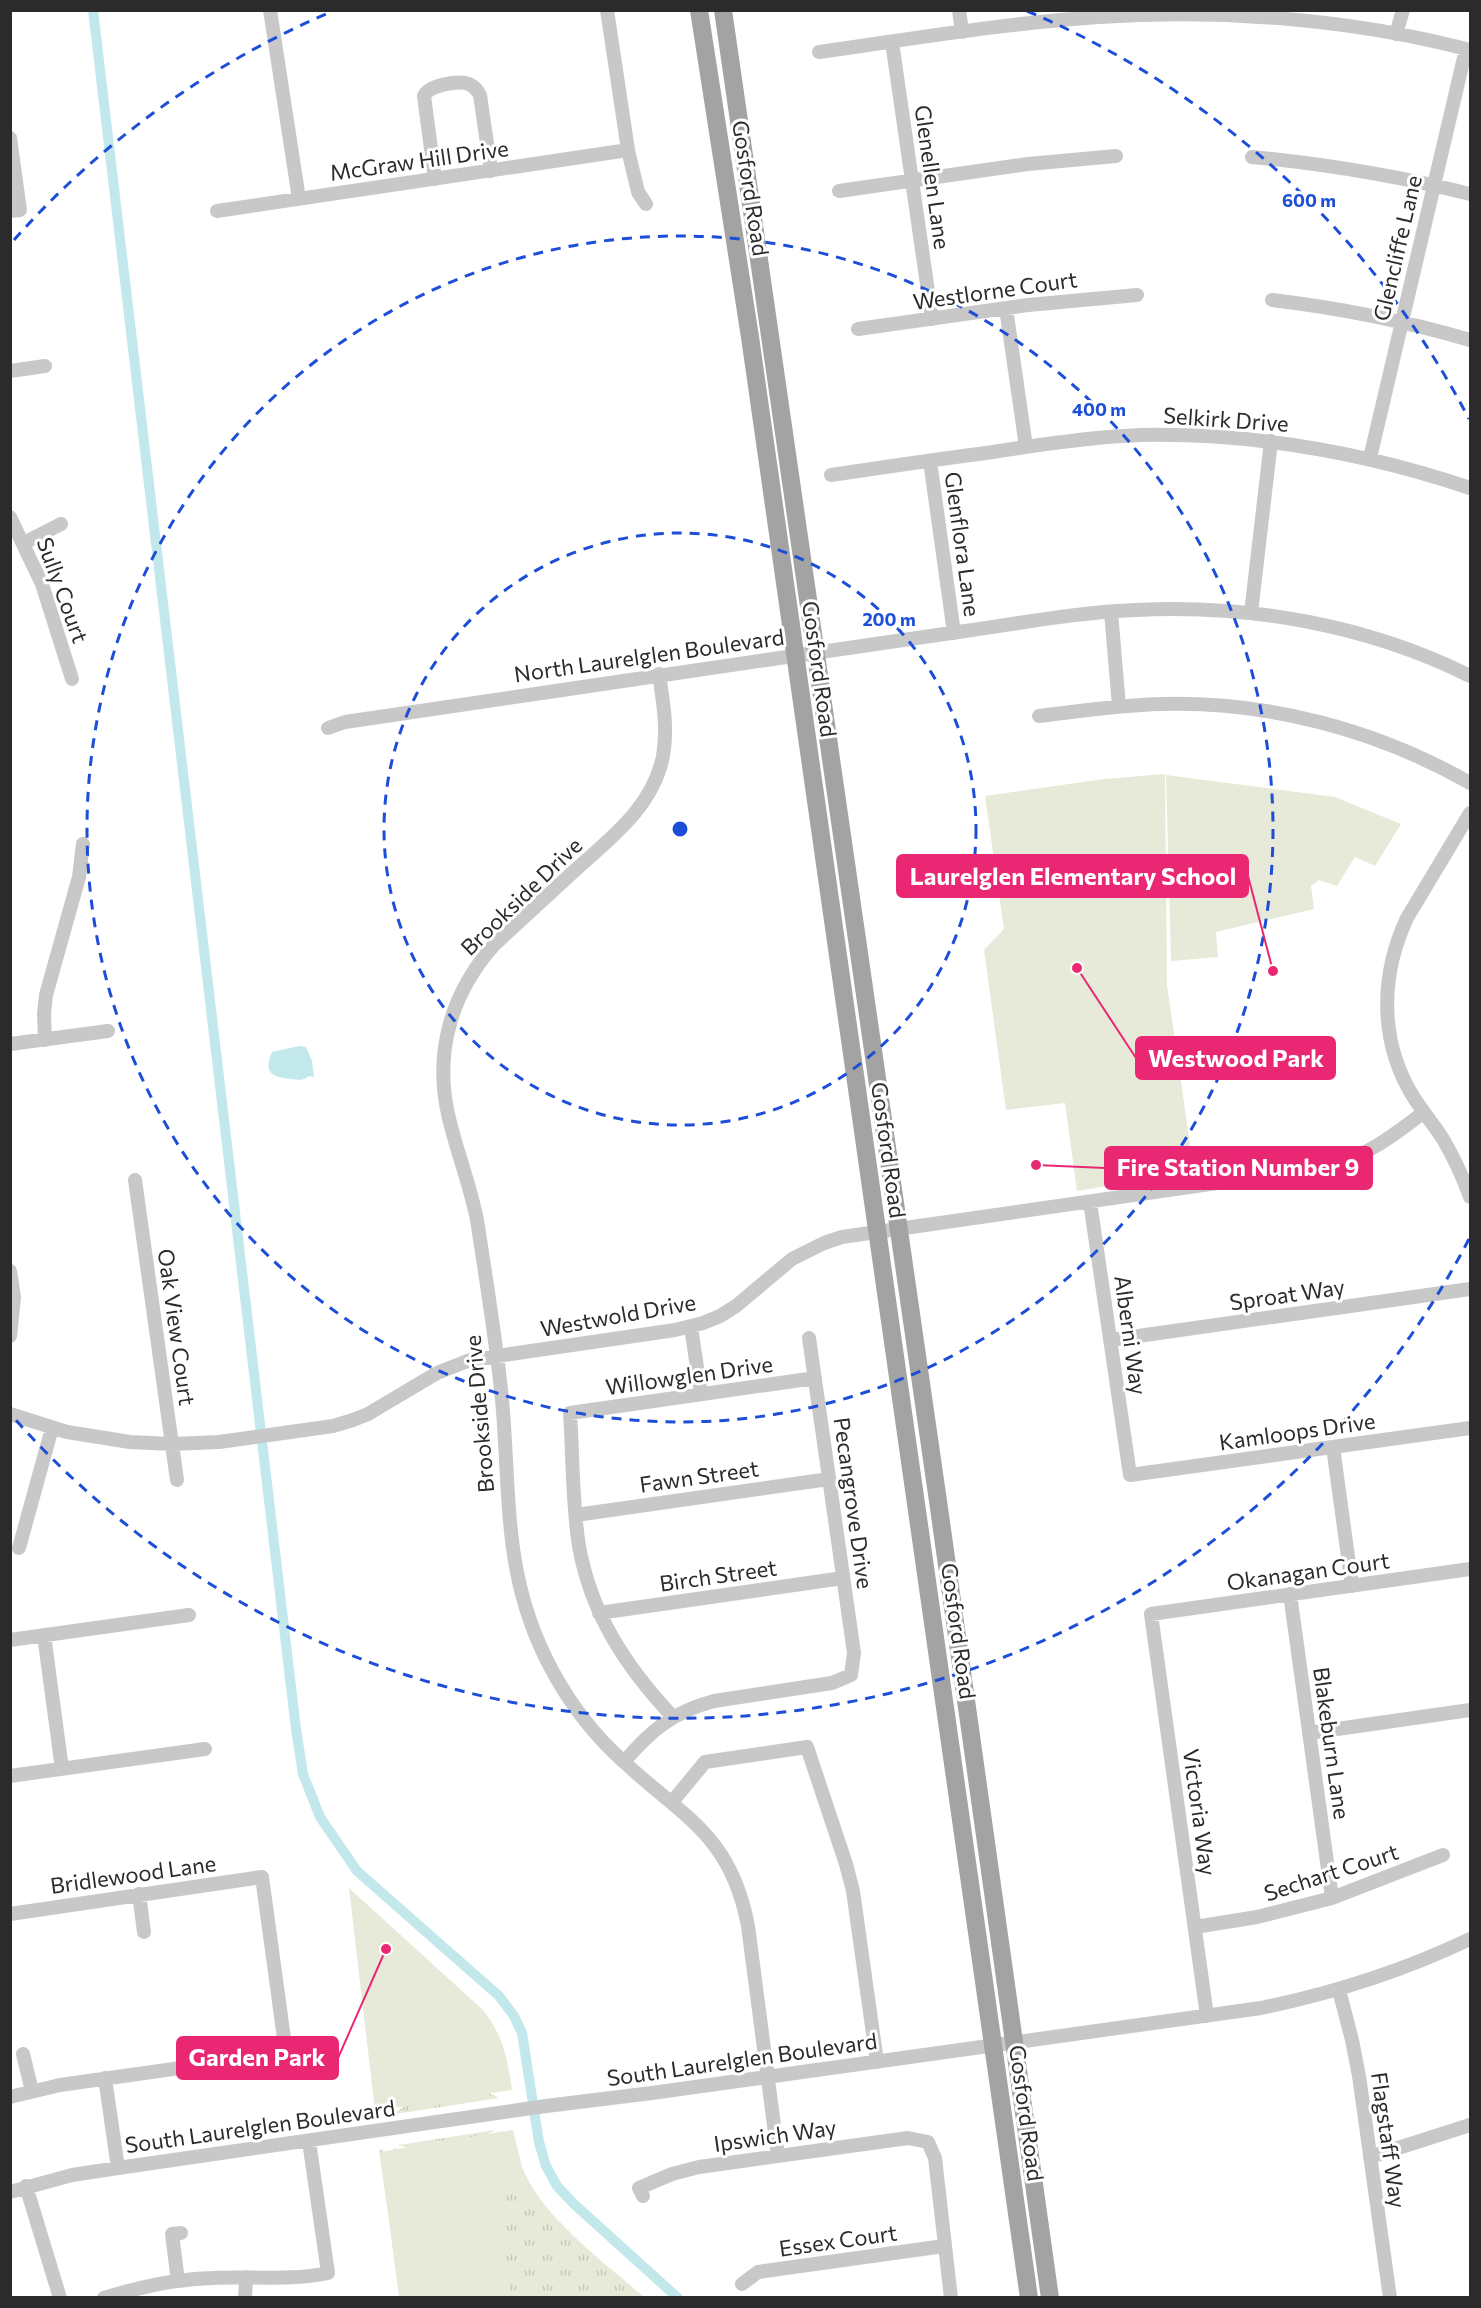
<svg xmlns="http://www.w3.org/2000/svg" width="1481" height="2308" font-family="Commissioner,sans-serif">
	<defs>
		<pattern id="grass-tufts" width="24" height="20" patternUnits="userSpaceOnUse" patternTransform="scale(1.5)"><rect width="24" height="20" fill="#e7ead8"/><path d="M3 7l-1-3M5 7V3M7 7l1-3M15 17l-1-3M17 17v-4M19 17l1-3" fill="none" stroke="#c6c9ba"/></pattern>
	</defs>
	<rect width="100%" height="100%" fill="#fff"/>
	<path fill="url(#grass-tufts)" d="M487 2092 499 2098 396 2114V2112L408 2104Z
		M495 2130 479 2139 412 2149 398 2145Z
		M503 2131 516 2188 530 2184C558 2229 604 2262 644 2297H400L379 2150 383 2149 395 2237 412 2220 393 2148 409 2151Z"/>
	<path fill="#e7ead8" d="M1165 774 1167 985 1194 1172 1077 1191 1065 1103 1006 1110 984 950 1004 929 985 796 1104 779Z
		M1166 775 1335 797 1401 824 1375 866 1355 857 1337 886 1319 880 1311 886 1314 909 1216 932 1218 957 1171 961Z
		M349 1888 483 2010C504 2037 507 2057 512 2090L375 2111Z
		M513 2130 522 2167 530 2184 497 2195 511 2297H399L380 2152Z"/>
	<path fill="#c3e8eb" d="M299 1046 306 1047 312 1061 314 1077 309 1076C303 1081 298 1080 291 1079 272 1077 263 1073 272 1052Z"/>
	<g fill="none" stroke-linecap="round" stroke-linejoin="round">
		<path stroke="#c3e8eb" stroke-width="10" d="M93 10 296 1729 303 1774 320 1817 357 1871 499 1996 514 2016 522 2033 539 2142 546 2166 557 2186 574 2204 678 2298"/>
		<path stroke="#c8c8c8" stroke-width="14" d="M270 10 299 199
			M607 10 628 150 638 192 646 204
			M959 10 962 32
			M1396 34 1403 10
			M892 42 932 319
			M819 52C912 39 1005 23 1099 17 1222 9 1352 19 1470 50
			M10 138 20 210 10 211
			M1252 157C1326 164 1398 176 1470 194
			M435 179 424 96C429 85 458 80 469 84 475 87 477 90 480 95L491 171
			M839 191 1028 164 1116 156
			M217 211 628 150
			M1272 300C1340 308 1405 321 1470 340
			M1006 308 1026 447
			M858 329 1028 305 1137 295
			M10 371 45 366
			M1370 458 1466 49
			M930 461 954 633
			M831 475C885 467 939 459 993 452 1042 444 1092 437 1141 435 1255 433 1363 452 1470 488
			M10 517 42 584 72 679
			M24 543 61 524
			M1111 612 1119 706
			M1251 613 1271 441
			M659 674C663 701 668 729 663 756 653 808 608 840 572 873 546 897 520 921 494 945 452 992 434 1051 448 1114 456 1150 470 1184 477 1220 486 1279 496 1339 502 1399 511 1500 502 1579 553 1672 571 1705 595 1736 623 1761 684 1818 731 1835 748 1926L778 2156
			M1039 716C1080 711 1120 705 1161 704 1269 701 1377 730 1470 783
			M328 728 345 722C485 701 626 681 766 660 832 650 899 641 965 631 1022 623 1079 612 1136 610 1249 604 1368 625 1470 676
			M1470 813 1407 918C1380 976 1379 1042 1414 1098 1423 1112 1434 1125 1443 1139 1454 1158 1463 1177 1470 1197
			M45 1040 44 1014 46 995 79 877 83 844
			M10 1044 108 1031
			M135 1180 177 1480
			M1090 1202 1130 1475 1470 1428
			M10 1271 14 1297 10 1336
			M691 1327 701 1394
			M1110 1340 1470 1289
			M10 1414 67 1432 130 1442 172 1444 219 1442 333 1426 353 1420 368 1414 437 1373 470 1360 675 1330 703 1323 720 1316 736 1306 792 1259 824 1243 842 1237 1329 1167C1366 1156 1393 1136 1424 1112
			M1333 1447 1352 1586
			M576 1515 829 1479
			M19 1548 52 1428
			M1290 1594 1332 1898
			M599 1613 843 1578
			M44 1635 62 1769
			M10 1640 189 1615
			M673 1717C626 1667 591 1614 579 1546 572 1503 573 1457 570 1413L815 1378
			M1309 1733 1470 1710
			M624 1762C651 1730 673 1712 714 1701L832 1683 851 1675 854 1653 809 1338
			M10 1776 205 1749
			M672 1802 705 1762 807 1747 846 1864 853 1891 877 2062
			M139 1894 144 1932
			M10 1914 262 1877 286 2053 60 2085 10 2097
			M1195 1927 1257 1917 1332 1898 1443 1855
			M1339 1990 1352 2040 1359 2076 1390 2298
			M1207 2016 1151 1614 1470 1569
			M23 2054 32 2091
			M105 2078 118 2168
			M1370 2157 1470 2125
			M26 2186 60 2298
			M10 2192 72 2175 118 2168 546 2106 652 2093 1261 2008C1334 1993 1403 1971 1470 1939
			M643 2196 639 2188 672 2174 699 2167 908 2138 928 2142 935 2158 951 2298
			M178 2281 172 2234 181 2233
			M742 2284 758 2272 944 2246
			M104 2298C139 2287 176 2279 213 2278 251 2276 290 2281 328 2273L309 2141
			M245 2298 246 2277"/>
		<path stroke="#a3a3a3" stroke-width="18" d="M699 10 750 337 1029 2298
			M723 10 938 1501 1050 2298"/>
	</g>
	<g fill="none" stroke="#1d4ed8" stroke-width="3" stroke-dasharray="10 8">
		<circle cx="680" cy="829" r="296"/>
		<circle cx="680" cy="829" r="593"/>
		<path d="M1469 1239A889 889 0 0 1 14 1418M14 240A889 889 0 0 1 333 11M1027 11A889 889 0 0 1 1469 419"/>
	</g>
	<g text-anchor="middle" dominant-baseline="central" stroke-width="6" stroke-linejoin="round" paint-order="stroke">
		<g font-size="22" fill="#2b2b2b" stroke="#fff">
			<text transform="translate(419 160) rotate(-8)">McGraw Hill Drive</text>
			<text transform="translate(933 177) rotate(82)">Glenellen Lane</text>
			<text transform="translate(751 188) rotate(81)">Gosford Road</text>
			<text transform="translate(1397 248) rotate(-77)">Glencliffe Lane</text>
			<text transform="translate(995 290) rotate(-8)">Westlorne Court</text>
			<text transform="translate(1226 419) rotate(4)">Selkirk Drive</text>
			<text transform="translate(963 544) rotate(82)">Glenflora Lane</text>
			<text transform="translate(63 590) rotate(70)">Sully Court</text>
			<text transform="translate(649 655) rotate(-8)">North Laurelglen Boulevard</text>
			<text transform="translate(820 669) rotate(82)">Gosford Road</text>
			<text transform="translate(521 896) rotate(-44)">Brookside Drive</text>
			<text transform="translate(889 1150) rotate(82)">Gosford Road</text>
			<text transform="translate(1287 1294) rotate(-8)">Sproat Way</text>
			<text transform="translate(618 1315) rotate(-10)">Westwold Drive</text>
			<text transform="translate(177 1327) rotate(82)">Oak View Court</text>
			<text transform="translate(1131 1335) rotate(82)">Alberni Way</text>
			<text transform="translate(689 1375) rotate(-8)">Willowglen Drive</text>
			<text transform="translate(479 1414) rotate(-95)">Brookside Drive</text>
			<text transform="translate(1297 1431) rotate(-8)">Kamloops Drive</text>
			<text transform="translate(699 1476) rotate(-8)">Fawn Street</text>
			<text transform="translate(854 1503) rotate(82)">Pecangrove Drive</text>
			<text transform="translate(1308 1571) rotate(-8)">Okanagan Court</text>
			<text transform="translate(718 1575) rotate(-8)">Birch Street</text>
			<text transform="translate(959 1631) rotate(82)">Gosford Road</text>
			<text transform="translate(1332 1743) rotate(82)">Blakeburn Lane</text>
			<text transform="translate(1200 1812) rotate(82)">Victoria Way</text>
			<text transform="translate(1331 1872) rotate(-18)">Sechart Court</text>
			<text transform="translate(133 1874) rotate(-8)">Bridlewood Lane</text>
			<text transform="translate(742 2059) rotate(-8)">South Laurelglen Boulevard</text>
			<text transform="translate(1027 2113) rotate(82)">Gosford Road</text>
			<text transform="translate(260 2126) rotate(-8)">South Laurelglen Boulevard</text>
			<text transform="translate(775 2135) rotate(-8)">Ipswich Way</text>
			<text transform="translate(1389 2140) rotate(82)">Flagstaff Way</text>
			<text transform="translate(838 2240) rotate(-8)">Essex Court</text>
		</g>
	</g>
	<circle cx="680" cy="829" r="9" fill="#1d4ed8" stroke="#fff" stroke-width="3"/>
	<g font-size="18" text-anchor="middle" font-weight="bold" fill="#1d4ed8" stroke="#fff" stroke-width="6" stroke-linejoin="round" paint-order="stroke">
		<text x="1309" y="207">600 m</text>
		<text x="1099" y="416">400 m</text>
		<text x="889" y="626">200 m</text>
	</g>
	<path fill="none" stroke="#e92772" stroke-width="2" d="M1273 971L1248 876M1077 968L1136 1058M1036 1165L1105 1168M386 1949L338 2058"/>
	<g fill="#e92772" stroke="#fff" stroke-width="2">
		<circle cx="1273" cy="971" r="6"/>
		<circle cx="1077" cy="968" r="6"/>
		<circle cx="1036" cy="1165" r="6"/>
		<circle cx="386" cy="1949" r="6"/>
	</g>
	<g fill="#e92772" stroke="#e92772" stroke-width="2">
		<rect x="897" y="855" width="351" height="42" rx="6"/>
		<rect x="1136" y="1037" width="199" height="42" rx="6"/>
		<rect x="1105" y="1147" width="267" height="42" rx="6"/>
		<rect x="177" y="2037" width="161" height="42" rx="6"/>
	</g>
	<g font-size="24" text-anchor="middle" font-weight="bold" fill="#fff">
		<text x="1073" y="885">Laurelglen Elementary School</text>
		<text x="1236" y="1067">Westwood Park</text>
		<text x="1238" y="1176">Fire Station Number 9</text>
		<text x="257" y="2066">Garden Park</text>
	</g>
	<rect width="1481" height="2308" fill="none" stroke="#2b2b2b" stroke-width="24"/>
</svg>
